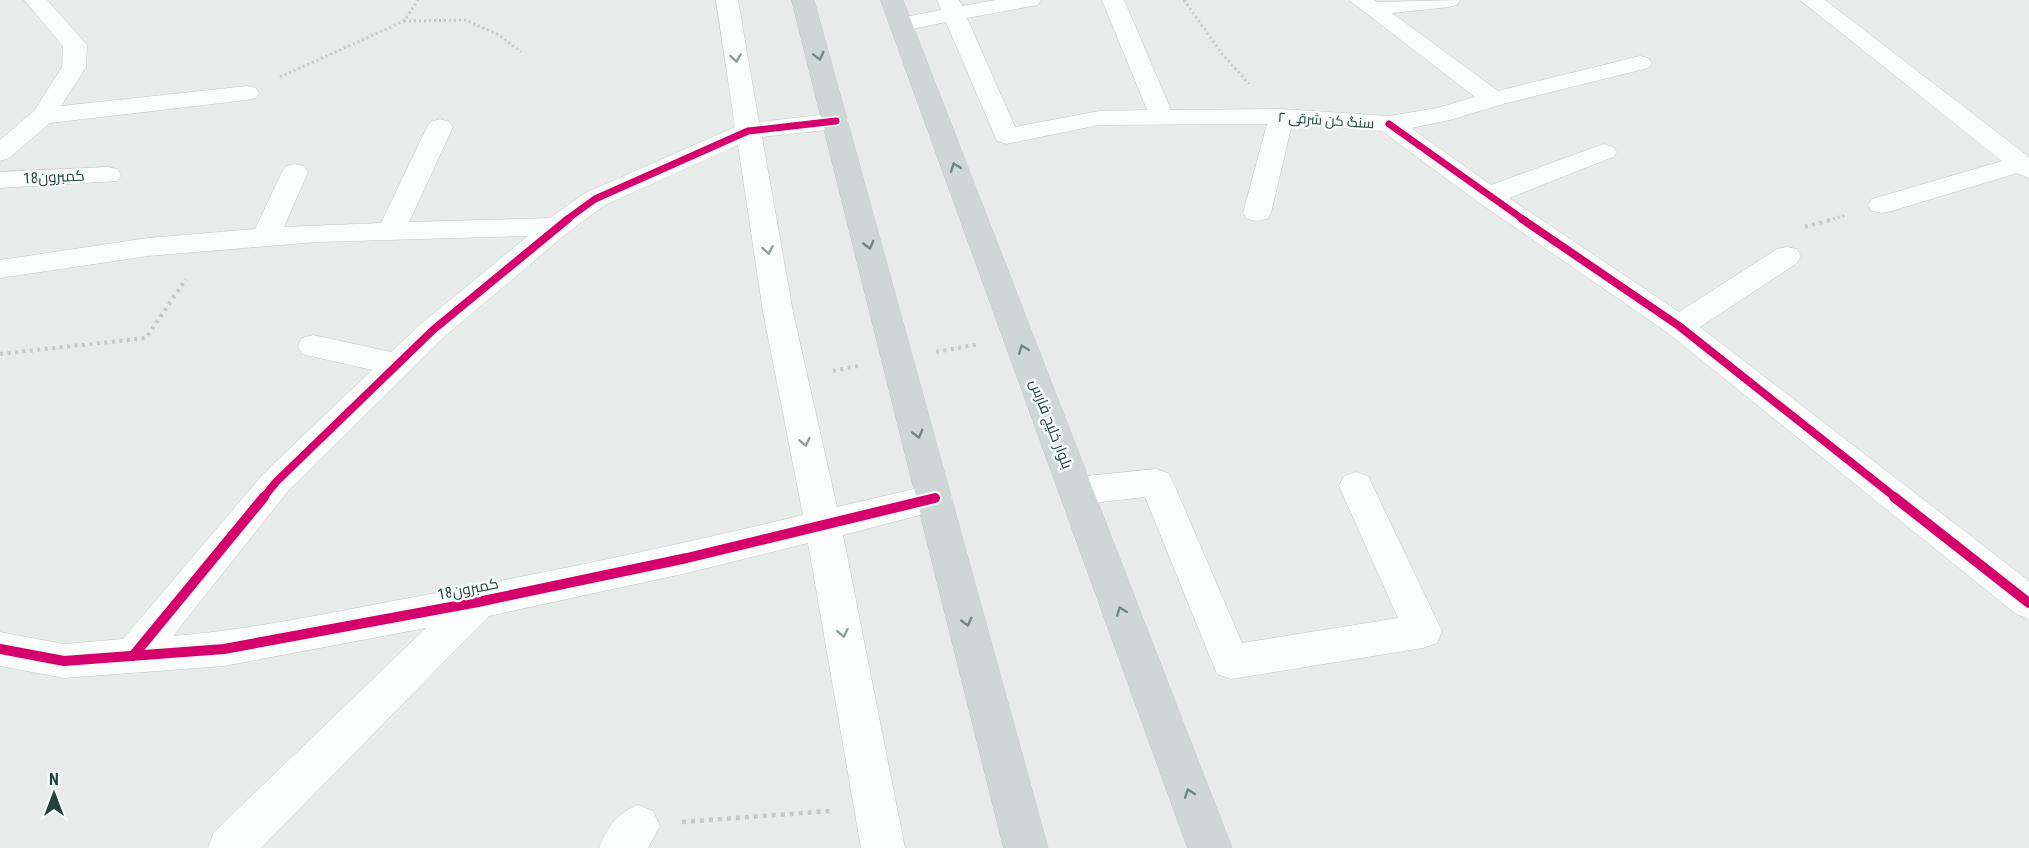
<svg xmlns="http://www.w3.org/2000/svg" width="2029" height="848" font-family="'Roboto Condensed',Cairo,sans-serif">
	<rect width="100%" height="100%" fill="#e7ecea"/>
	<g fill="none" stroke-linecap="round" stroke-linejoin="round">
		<defs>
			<path id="minor" d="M24 0H47L87 45 86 67 61 106 247 86 256 88 259 93 256 98 247 100 50 123 9 158 0 161V140L34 111 62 67 63 46Z
				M716 0H738L759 122 836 113 845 116 849 121 845 126 836 129 762 137 793 312 837 507 935 484 947 488 952 498 947 508 843 535 905 848H861L808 543 687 573 489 616 261 848H208L214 832 426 628 224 666 64 678 0 666V632L64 644 123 639 264 473 372 370 302 354 298 346 302 338 313 335 391 352 422 323 528 236 318 242 148 256 0 278V260L148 238 255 229 282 172 286 166 295 164 304 166 308 172 284 227 381 223 427 127 431 122 440 119 449 122 453 127 409 222 550 218 585 193 735 127ZM738 145 763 312 803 515C667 548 531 576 393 601 320 615 247 630 173 636L288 491 444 337 567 233 605 205Z
				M937 0H959L962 6 995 0H1041L1038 5 967 18 1015 127 1099 111 1147 110 1102 0H1124L1171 110 1281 109 1389 116 1437 108 1475 97 1349 0H1374L1377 2 1460 0 1457 5 1449 7 1392 13 1498 91 1640 56 1648 58 1652 63 1648 68 1503 104 1450 120 1411 128 1491 185 1595 147 1604 144 1613 147 1617 152 1613 157 1509 198 1679 312 1777 249 1787 247 1797 249 1801 256 1797 263 1700 327 2029 581V619L2016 614 1668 333 1478 202 1382 131 1292 124 1271 213 1267 219 1257 221 1247 219 1243 213 1267 124 1099 125 1006 144 997 141 946 22 902 31 894 29 891 24 894 19 941 10Z
				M1800 0H1825L2029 157V178L2017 173 1892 211 1882 213 1872 211 1868 205 1872 199 2002 161Z
				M108 167 117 169 121 175 117 181 0 188V172Z
				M1156 469 1168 473 1173 482 1242 643 1398 618 1339 486 1344 476 1356 472 1368 476 1442 631 1437 643 1423 648 1231 679 1217 674 1145 497 1076 505 1064 501 1059 491 1064 481 1076 477Z
				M638 805 653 811 660 826 648 848H599C607 828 617 813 638 805Z"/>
			<path id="major" d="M792 0H814L1048 848H1004Z
				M881 0H903L1232 848H1188Z"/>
		</defs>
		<use href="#minor" stroke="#c4c9c7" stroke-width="1"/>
		<use href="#major" stroke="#c2cbca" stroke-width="1"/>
		<path stroke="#c2cbca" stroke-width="3" stroke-dasharray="2 3" stroke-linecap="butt" d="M1184 0 1222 54 1249 84
			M404 21 465 20 499 35 521 52
			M280 77 404 21 418 0
			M1828 220 1847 215"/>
		<path stroke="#c2cbca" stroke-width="4" stroke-dasharray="3 4.5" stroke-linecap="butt" d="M1805 227 1833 219
			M936 352 979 344
			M0 354 146 338 186 279
			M833 371 858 366"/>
		<path stroke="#c2cbca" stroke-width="4.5" stroke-dasharray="4 5" stroke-linecap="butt" d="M682 822 830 811"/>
		<use href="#minor" fill="#fbfcfc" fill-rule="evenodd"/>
		<use href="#major" fill="#ced7d6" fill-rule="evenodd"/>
		<defs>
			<path id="cycleway-far2" d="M1389 124 1524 220
				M566 220 595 199 748 131 836 121"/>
			<path id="cycleway-far1" d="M1522 219 1679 326 1896 498
				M263 498 276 482 433 330 568 219"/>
			<path id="cycleway" d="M1894 497 2029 603
				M0 649 64 661 224 649 478 602 687 558 935 498
				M133 656 264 497"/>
		</defs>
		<use href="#cycleway-far2" stroke="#f6fbf9" stroke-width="10"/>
		<use href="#cycleway-far1" stroke="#f6fbf9" stroke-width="12"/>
		<use href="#cycleway" stroke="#f6fbf9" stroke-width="14"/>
		<use href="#cycleway-far2" stroke="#d6006c" stroke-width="7"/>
		<use href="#cycleway-far1" stroke="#d6006c" stroke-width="8"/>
		<use href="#cycleway" stroke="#d6006c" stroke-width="10"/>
	</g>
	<defs><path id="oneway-chevron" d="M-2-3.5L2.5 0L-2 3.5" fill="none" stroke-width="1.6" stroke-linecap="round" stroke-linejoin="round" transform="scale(1.5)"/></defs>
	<g stroke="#6f8682">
		<use href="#oneway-chevron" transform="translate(819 56) rotate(76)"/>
		<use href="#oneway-chevron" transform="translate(955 167) rotate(-110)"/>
		<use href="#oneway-chevron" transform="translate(869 245) rotate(75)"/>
		<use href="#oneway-chevron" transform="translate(1023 349) rotate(-111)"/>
		<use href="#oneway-chevron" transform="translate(918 434) rotate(75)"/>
		<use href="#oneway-chevron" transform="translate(1121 611) rotate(-111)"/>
		<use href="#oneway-chevron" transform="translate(967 622) rotate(75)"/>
		<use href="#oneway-chevron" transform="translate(1189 793) rotate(-111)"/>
	</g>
	<g stroke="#8ea09c">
		<use href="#oneway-chevron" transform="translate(736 58) rotate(81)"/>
		<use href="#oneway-chevron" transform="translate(768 250) rotate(80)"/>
		<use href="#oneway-chevron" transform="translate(805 442) rotate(78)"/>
		<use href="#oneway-chevron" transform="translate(843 633) rotate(79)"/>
	</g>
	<g text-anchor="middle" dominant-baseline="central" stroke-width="5" stroke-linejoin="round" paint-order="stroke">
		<g font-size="14" fill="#22433d" stroke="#f6fbf9">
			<text transform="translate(1326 120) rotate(4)">سنگ کن شرقی ۲</text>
		</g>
		<g font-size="15" fill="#22433d" stroke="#f6fbf9">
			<text transform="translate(54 177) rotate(-3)">کمبرون18</text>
			<text transform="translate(1051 424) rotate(69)">بلوار خلیج فارس</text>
			<text transform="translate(468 589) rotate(-11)">کمبرون18</text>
		</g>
	</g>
	<g transform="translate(54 794)" stroke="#f6fbf9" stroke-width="4.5" paint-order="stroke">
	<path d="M0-4.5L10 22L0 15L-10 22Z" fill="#22433d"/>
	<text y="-9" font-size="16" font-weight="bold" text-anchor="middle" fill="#22433d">N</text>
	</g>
</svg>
